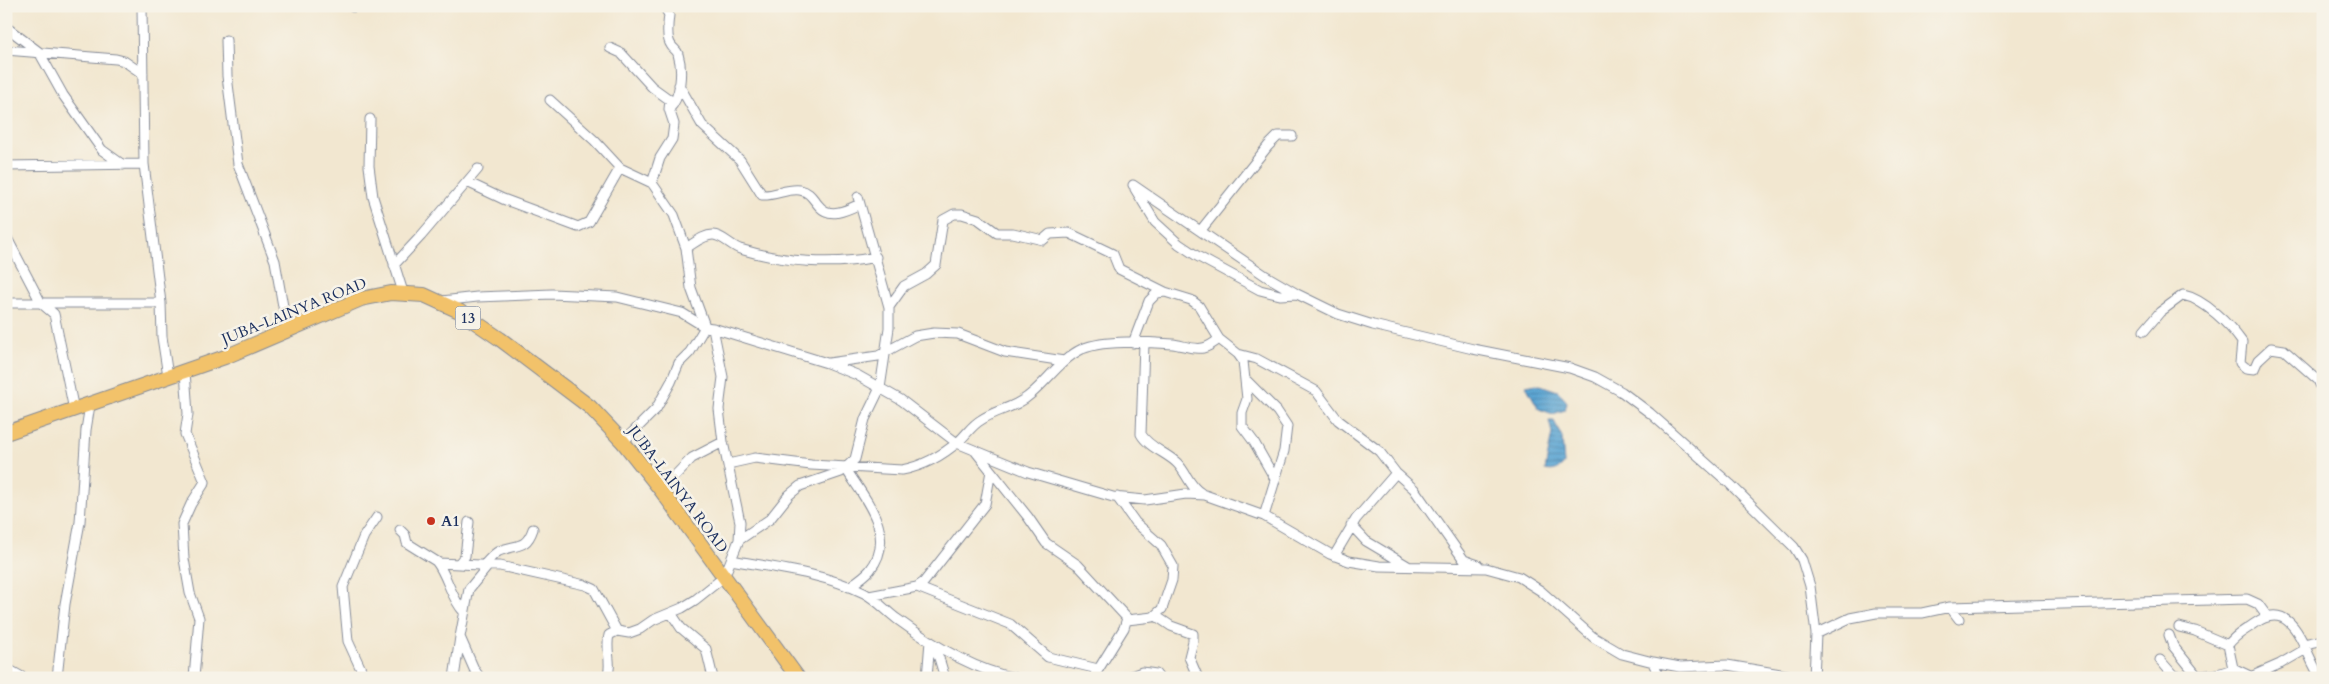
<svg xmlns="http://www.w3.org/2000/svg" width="2329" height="684" font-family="Cardo,serif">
	<defs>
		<pattern id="water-rules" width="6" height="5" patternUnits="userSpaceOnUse" patternTransform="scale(1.25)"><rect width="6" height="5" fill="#5aa4d2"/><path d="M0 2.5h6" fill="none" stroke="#4a86ae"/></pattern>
	</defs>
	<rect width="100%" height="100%" fill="#f7f3e8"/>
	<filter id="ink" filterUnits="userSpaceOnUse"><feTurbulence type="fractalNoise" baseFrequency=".02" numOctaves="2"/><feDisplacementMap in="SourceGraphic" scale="10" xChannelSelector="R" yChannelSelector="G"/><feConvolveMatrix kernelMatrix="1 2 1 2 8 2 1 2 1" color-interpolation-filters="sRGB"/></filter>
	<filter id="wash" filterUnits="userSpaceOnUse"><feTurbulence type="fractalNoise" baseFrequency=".0096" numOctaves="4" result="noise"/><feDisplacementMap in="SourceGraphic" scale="20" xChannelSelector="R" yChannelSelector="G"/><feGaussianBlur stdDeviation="1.12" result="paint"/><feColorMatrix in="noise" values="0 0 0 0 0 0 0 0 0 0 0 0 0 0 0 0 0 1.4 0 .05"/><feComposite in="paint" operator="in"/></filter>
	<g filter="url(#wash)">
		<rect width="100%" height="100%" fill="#f2e7d0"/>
		<path fill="url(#water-rules)" stroke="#3a6a98" d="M1537 384 1558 391 1567 402 1565 410 1553 414 1539 409 1526 386Z
			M1549 421H1554L1562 437 1564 464C1559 470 1553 472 1545 470L1552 433Z"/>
	</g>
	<g filter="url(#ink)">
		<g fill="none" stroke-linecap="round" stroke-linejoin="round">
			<defs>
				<path id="street" d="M142 6 144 164 161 303
					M353 6V7
					M664 6 669 15C668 23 666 38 671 45 673 49 677 50 678 54 683 70 681 98 669 109
					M6 27 39 52 63 95 102 150 123 165
					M226 40 227 76 238 164 275 261 287 329
					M610 48 621 53 652 87 670 100 669 109 674 124 672 139 660 158 652 183 674 215 686 248 691 288 705 326
					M6 50 116 59 124 61 143 74
					M679 85 702 125 740 160 762 195C775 196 787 188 800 190 811 192 813 200 820 207 831 219 849 209 860 204
					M550 100 595 141 620 168 652 183
					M370 119 369 166 373 197 403 292
					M6 166 144 164
					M467 182 503 199 578 227 589 222 620 168
					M1133 185 1266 276 1297 294 1338 314 1373 325 1473 349 1570 368 1595 377 1622 392 1650 413 1730 484 1794 547 1802 560 1810 586 1816 634 1814 678
					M1135 189 1155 222 1179 244 1197 256 1260 290 1280 295 1297 294
					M858 197 889 307
					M1201 230 1268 146 1278 136H1292
					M6 236 41 303 54 314 74 410
					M686 248C695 243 703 235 713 235 722 235 731 246 740 249 783 262 832 266 876 257
					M394 265 421 236 478 169
					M442 301 477 297 552 294 617 297 682 313 705 327 713 328 723 377 719 409 723 442 740 522 739 540 724 577 695 600 682 608 653 620 640 629 629 633 617 631 609 635C605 650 613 664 607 678
					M6 303H161L162 337 168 376
					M713 328 827 363 857 375 901 400 957 443 1028 472 1113 497 1145 500 1186 494 1205 495 1264 516 1330 554 1349 561 1379 566 1486 568 1519 577 1541 591 1593 637 1622 654 1653 662 1680 667 1727 665 1805 678
					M2144 331 2160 312 2183 295C2204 299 2230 325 2242 342L2240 363 2246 368 2254 369 2258 360 2271 348 2284 350 2318 380 2323 391
					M1133 343 1149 301 1157 293 1165 292 1191 300 1199 306 1219 339 1238 354 1243 361 1247 399 1242 413V426L1254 442 1275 479
					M1144 343 1141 434C1148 447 1167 453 1177 463 1187 473 1189 486 1201 493
					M1238 354 1257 359 1316 391 1338 420 1379 451 1396 473 1414 489 1464 560 1478 565
					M829 363 878 356 915 336 934 333 958 334 1005 352 1064 361
					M185 371 188 414 185 434 205 482 191 504 182 524 184 559 190 593 199 618 194 678
					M1247 381 1277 411 1287 426 1284 451 1264 516
					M623 442 656 409 671 382 679 363 690 352 705 327
					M976 452 1028 517 1046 543 1078 565 1127 618 1124 628 1093 678
					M728 464 755 458 811 465 902 470C923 466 943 455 959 441 966 435 972 425 981 420 997 409 1016 408 1031 394 1048 380 1061 359 1082 349 1105 339 1148 342 1173 344 1182 345 1193 350 1203 348 1209 347 1214 343 1219 339
					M846 469C864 498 898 535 870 570 865 576 856 582 849 587
					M661 490 692 458 723 442
					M1117 497 1135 522 1161 545 1173 566 1172 580 1162 609 1153 617 1127 620
					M1351 525 1366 541 1408 566
					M400 530 405 535 407 543 439 563 500 566 585 585 594 589 617 631
					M739 540 770 519 789 495 800 486 841 472 855 459 865 419 880 388 889 328V307L904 286 926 274 936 265 943 220 954 214H962L978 219 997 233H1013L1043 240 1050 234 1069 233 1113 254 1119 269 1165 292
					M1334 556 1356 519 1396 473
					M731 560C776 568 823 573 864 593 876 599 886 611 897 619 931 644 974 670 1015 678
					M436 561C448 576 450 597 464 612
					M460 562 465 556 469 522
					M484 565C488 561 493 554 499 551 516 544 526 550 533 529
					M917 587 1010 624 1048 657 1098 669
					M869 596 917 587 924 582 985 504 991 471
					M1950 607 1959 619
					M671 613 681 628 706 649 713 678
					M1156 616 1171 626 1193 634V641L1189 657 1198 678
					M2179 627 2195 631 2228 645 2233 668
					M1816 634 1850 618 1876 613H1922L1950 607 2247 599 2258 604 2266 615
					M2169 635 2173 646 2199 678
					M930 642 939 658 945 678
					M2304 644 2323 640
					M2228 645C2235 635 2244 631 2254 624 2295 594 2304 655 2321 678
					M2160 660 2174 676C2190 677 2221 676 2233 668L2250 676
					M1653 662 1659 678
					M6 668 24 678
					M57 678 65 604 80 522 86 430 90 405
					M365 678 348 641 343 587 364 536 377 517
					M454 678 460 637
					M480 678 474 669 460 637 469 589 488 566
					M927 678 930 641
					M1126 678 1142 672 1156 674 1159 678
					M2248 678 2280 664 2306 649"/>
				<path id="primary" d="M6 433 225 357 361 299 391 293 424 295 459 311 500 339 590 407 623 442 661 490 798 678"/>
			</defs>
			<use href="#street" stroke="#868b97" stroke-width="11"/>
			<use href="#primary" stroke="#868b97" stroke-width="16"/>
			<use href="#street" stroke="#fff" stroke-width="9"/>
			<use href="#primary" stroke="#f2c26a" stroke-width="14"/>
		</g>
	</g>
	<circle fill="#c8321e" stroke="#f7f3e8" stroke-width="2" cx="431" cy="521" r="5"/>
	<g text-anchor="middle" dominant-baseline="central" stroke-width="5" stroke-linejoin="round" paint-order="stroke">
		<rect fill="#f7f3e8" stroke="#5d6a87" stroke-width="1" x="455.5" y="306.5" width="25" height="23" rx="4"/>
		<g font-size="14" font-weight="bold" fill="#1b2f5e">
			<text x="468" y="318">13</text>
		</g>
		<g font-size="15" fill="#1b2f5e" stroke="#f7f3e8">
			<text transform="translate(294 311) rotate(-22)">JUBA-LAINYA ROAD</text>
			<text transform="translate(678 489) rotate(53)">JUBA-LAINYA ROAD</text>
		</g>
		<g font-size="15" font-weight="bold" fill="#1b2f5e" stroke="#f7f3e8" text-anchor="start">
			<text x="441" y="521">A1</text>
		</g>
	</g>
	<rect width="2329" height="684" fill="none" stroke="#f7f3e8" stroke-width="25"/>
</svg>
